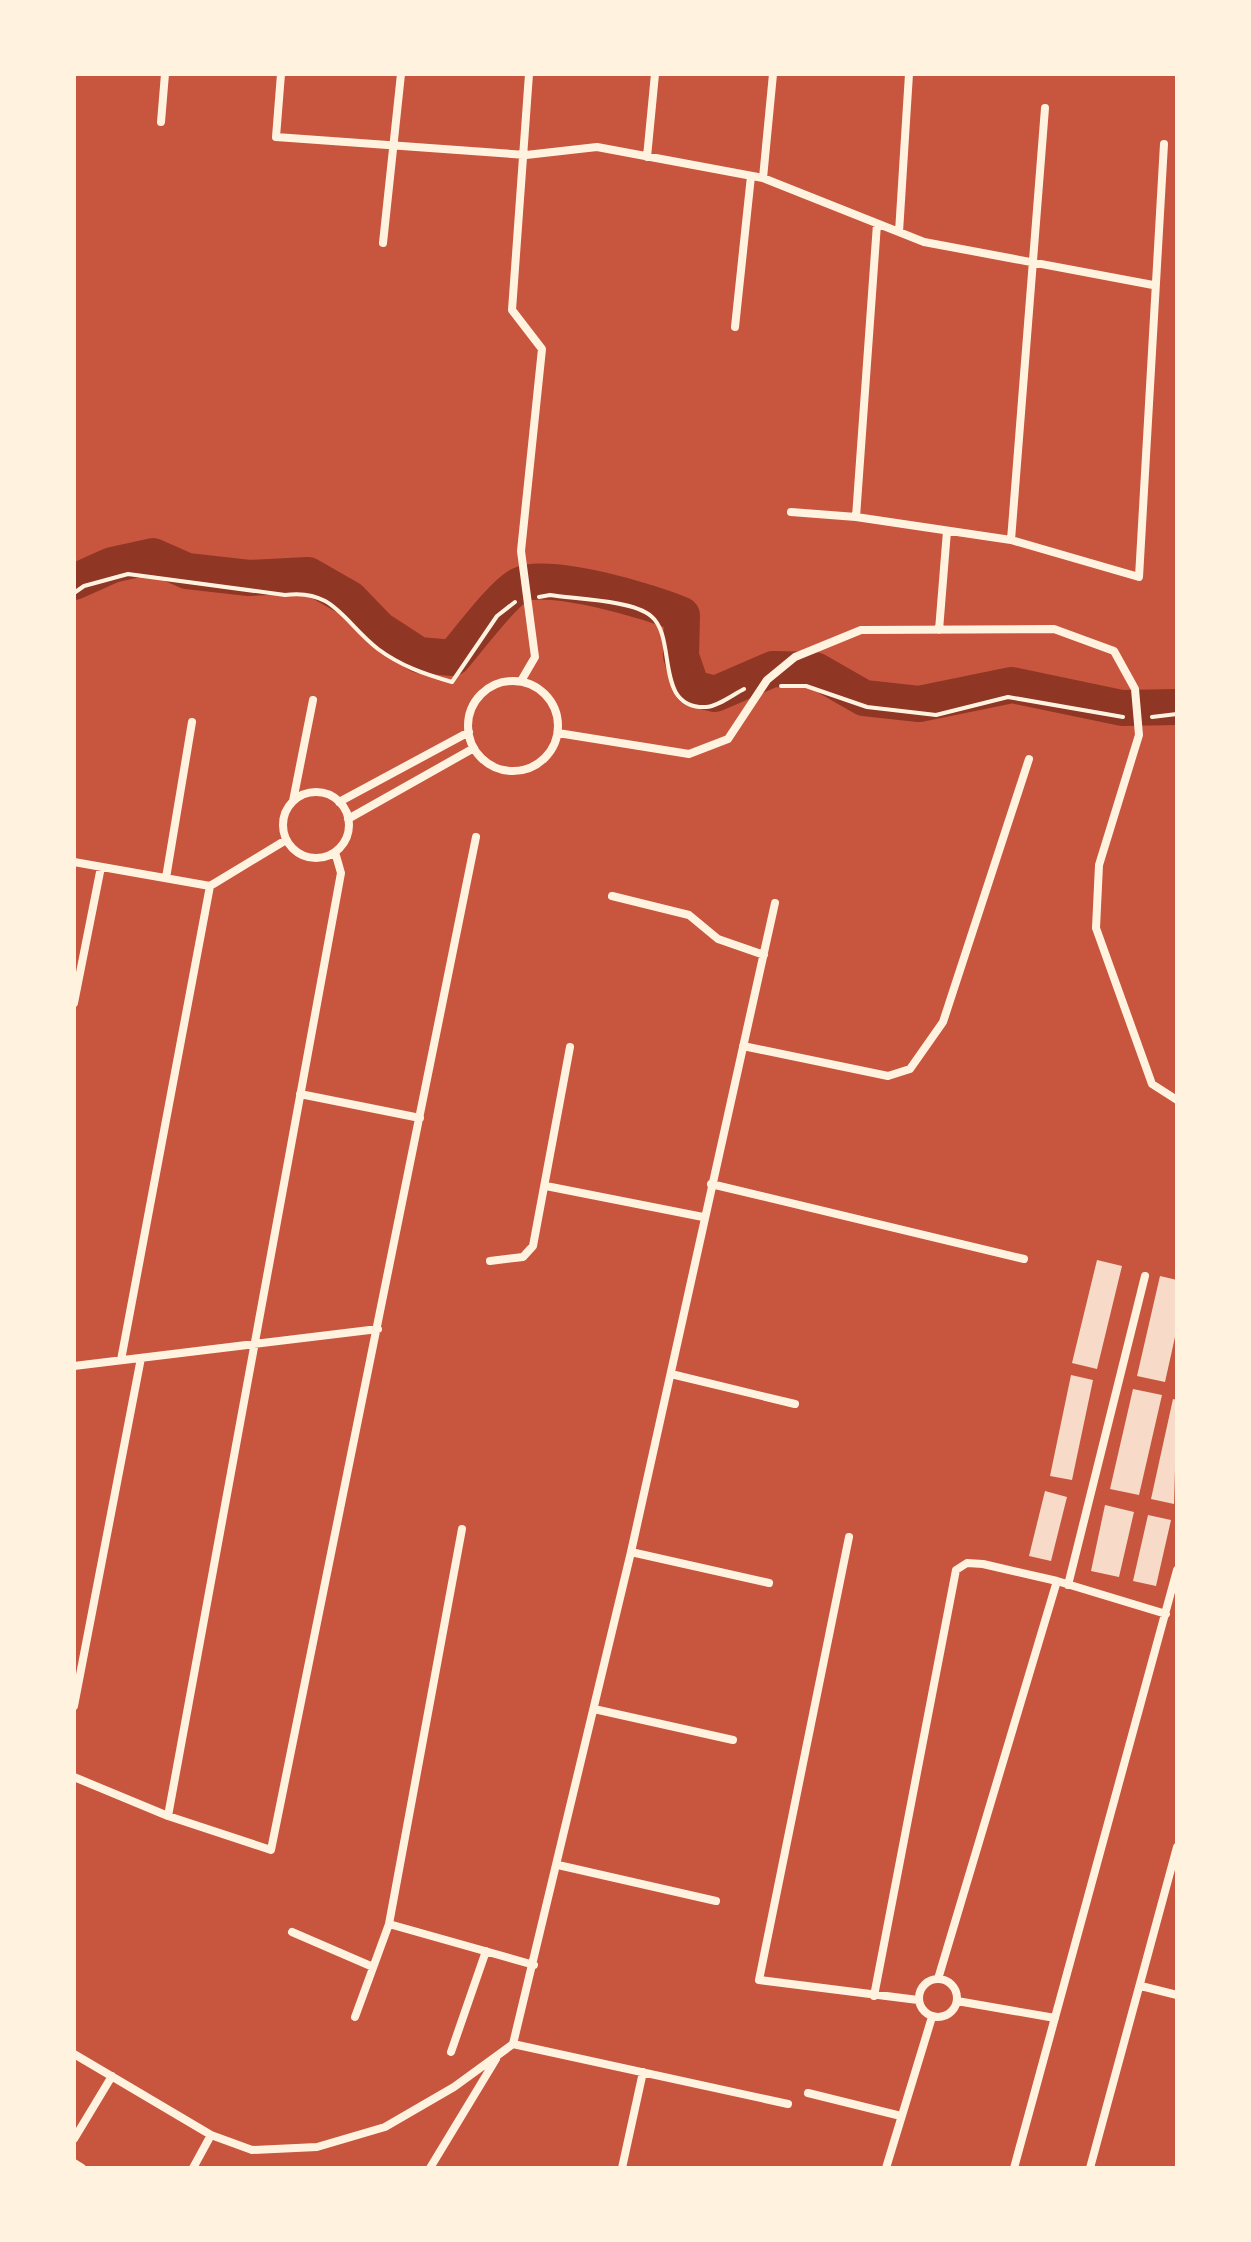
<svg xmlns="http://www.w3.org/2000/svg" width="1251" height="2242" font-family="Ubuntu,sans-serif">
	<rect width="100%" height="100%" fill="#c8553d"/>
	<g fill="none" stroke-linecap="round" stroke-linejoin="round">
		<path stroke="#8f3625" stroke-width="36" d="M74 582 112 565 153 556 187 571 249 578 308 575 350 599 379 629 419 655 453 658C467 642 503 593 520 585 548 571 653 602 682 615L681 656 692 688 715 694 773 669 815 670 864 698 919 704 1012 685 1122 708 1177 707"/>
	</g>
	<path fill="#f7dbc8" d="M1097 1260 1122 1266 1097 1369 1072 1363Z
		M1160 1276 1177 1280V1328L1165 1382 1137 1376Z
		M1071 1375 1093 1380 1072 1480 1050 1476Z
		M1133 1389 1162 1395 1139 1495 1110 1489Z
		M1173 1399 1177 1400 1174 1504 1151 1499Z
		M1045 1491 1067 1497 1051 1561 1029 1556Z
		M1105 1505 1134 1512 1119 1577 1091 1571Z
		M1148 1515 1171 1520 1156 1586 1133 1581Z"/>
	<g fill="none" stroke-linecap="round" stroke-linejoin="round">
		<path stroke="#fff3e0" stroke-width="4" d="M74 593 84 586 128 574 285 595C334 588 344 623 378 649 401 666 424 674 452 682L497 616 515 602
			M539 597 550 595C574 599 633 600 651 616 678 638 653 709 706 707 717 707 734 694 744 689
			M781 686H806L867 707 936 715 1008 697 1123 717
			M1152 717 1177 714"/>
		<path stroke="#fff3e0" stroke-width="8" d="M281 74 276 137 526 155 597 147 763 178 924 242 1153 285
			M161 122 165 74
			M647 157 655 74
			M763 178 773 74
			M877 224 856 517 1011 540 1139 577 1164 144
			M899 232 909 74
			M383 243 401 74
			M735 327 751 176
			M791 512 856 517
			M1011 540 1045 108
			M939 630 947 531
			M521 681 535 657 521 551 542 349 512 310 529 74
			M468 726a45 45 0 1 1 90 0a45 45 0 1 1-90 0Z
			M558 733 689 754 728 739 767 680 795 657 861 630 1054 629 1114 651 1135 689 1139 735 1099 865 1096 928 1152 1084 1177 1100
			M283 825a33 33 0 1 1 66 0a33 33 0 1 1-66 0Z
			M293 801 313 700
			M339 802 469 732
			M348 819 474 748
			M74 862 210 886 286 840
			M166 878 192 722
			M612 896 689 915 718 939 764 955
			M74 1003 101 867
			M743 1046 888 1076 910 1069 943 1022 1029 759
			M300 1094 420 1118
			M711 1184 1024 1259
			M546 1186 703 1217
			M490 1261 523 1257 533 1246 570 1047
			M121 1360 210 886
			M74 1366 378 1329
			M671 1374 795 1404
			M849 1537 759 1980 918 2000
			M631 1552 769 1583
			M1068 1585 1145 1276
			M74 1706 141 1358
			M594 1709 733 1740
			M74 1777 168 1816 271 1850 476 837
			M168 1816 341 873 335 852
			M558 1865 716 1901
			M389 1924 534 1965
			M292 1932 373 1967
			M938 1979 1057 1581
			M919 1998a19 19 0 1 1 38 0a19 19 0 1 1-38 0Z
			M1141 1986 1177 1995
			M874 1996 956 1570 967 1563 983 1564 1057 1581 1166 1614
			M957 2001 1055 2018
			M355 2017 389 1924 462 1529
			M513 2044 788 2104
			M451 2052 486 1951
			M74 2054 211 2135 252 2150 317 2147 385 2127 454 2087 513 2044 631 1552 775 903
			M808 2093 901 2116
			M74 2139 112 2076
			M74 2163 82 2168
			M193 2168 211 2135
			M430 2168 496 2059
			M622 2168 643 2072
			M886 2168 932 2017
			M1014 2168 1177 1570
			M1090 2168 1177 1847"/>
	</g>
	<rect width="1251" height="2242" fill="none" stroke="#fff3e0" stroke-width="152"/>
</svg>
